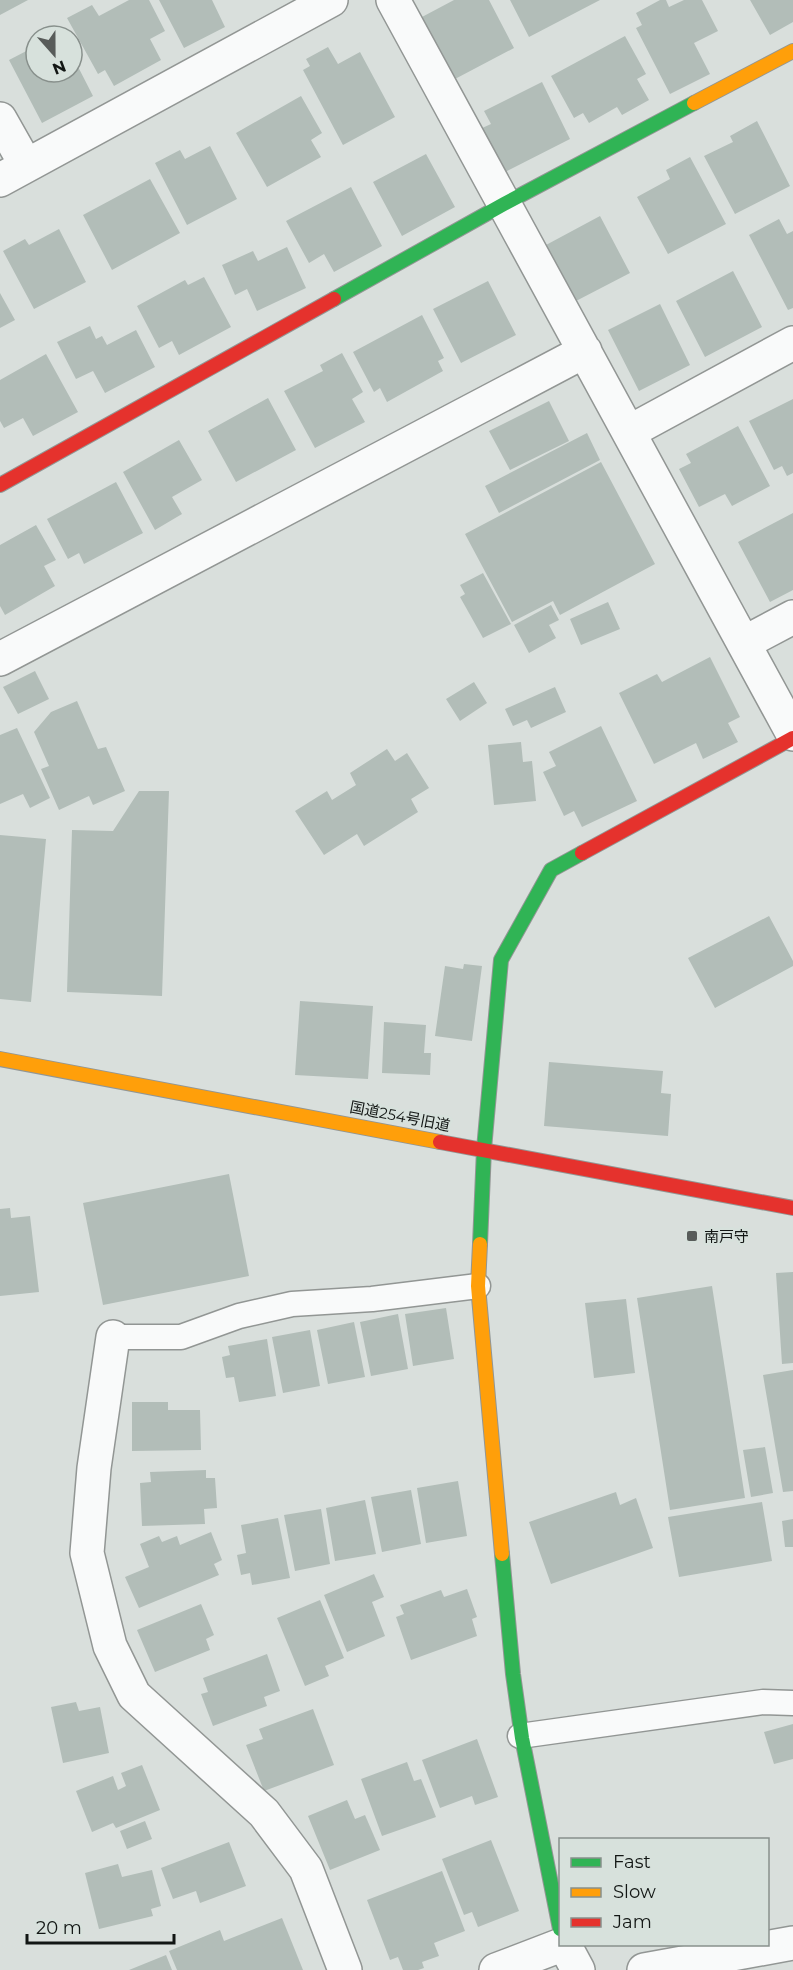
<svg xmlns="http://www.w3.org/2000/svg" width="793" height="1970" font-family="Montserrat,'Noto Sans JP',sans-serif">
	<rect width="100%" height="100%" fill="#d9dfdc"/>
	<path fill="#b2bdb8" d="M0 0H28L0 15Z
		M129 0H149L165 31 150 39 161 60 114 86 105 70 98 74 67 18 92 5 99 16Z
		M159 0H212L225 27 184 48Z
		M454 0H489L514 48 455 79 422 17Z
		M510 0H600L529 37Z
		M660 0H666L669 7 684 0H702L718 31 694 43 710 74 670 94 636 28 642 25 636 13Z
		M750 0H793V22L770 35Z
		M625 36 646 74 637 79 649 100 622 115 617 107 589 123 583 113 574 118 551 76Z
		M36 46V72H72V55L93 96 42 123 9 60Z
		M328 47 338 64 360 52 395 117 343 145 303 70 310 66 306 59Z
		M542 82 570 139 503 173 480 129 491 124 484 111Z
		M301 96 322 133 311 140 321 157 267 187 236 133Z
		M757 121 790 186 735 214 704 156 733 142 730 136Z
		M210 146 237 199 187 225 155 163 180 150 185 159Z
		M426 154 455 207 402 236 373 182Z
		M690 157 726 224 668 254 637 197 670 179 666 170Z
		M150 179 180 233 112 270 83 215Z
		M351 187 382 246 334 272 324 254 309 263 286 221Z
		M600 216 630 273 576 301 546 245Z
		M779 219 787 234 793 231V308L788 310 749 235Z
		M59 229 86 282 34 309 3 251 25 239 29 245Z
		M287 247 306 288 257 311 247 289 235 295 222 265 253 251 258 261Z
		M733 271 762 327 705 357 676 301Z
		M204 277 231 327 179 355 172 341 159 348 137 306 185 280 188 285Z
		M488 281 516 335 461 363 433 309Z
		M0 293 15 320 0 328Z
		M660 304 690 365 639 391 608 330Z
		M422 315 444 358 438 361 443 371 387 402 380 388 374 392 353 352Z
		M90 326 96 339 102 336 107 345 136 330 155 367 105 393 93 371 76 379 57 342Z
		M342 353 363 392 352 399 365 422 315 448 284 391 323 371 320 365Z
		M46 354 78 412 33 436 23 418 4 428 0 421V380Z
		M268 398 296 450 236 482 208 431Z
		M793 399V473L787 476 782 466 774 470 749 421Z
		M549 401 569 441 510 470 489 431Z
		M738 426 770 486 732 506 725 494 699 507 679 469 691 463 686 454Z
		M587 433 600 460 499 513 485 486Z
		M179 440 202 480 172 497 182 514 155 530 123 472Z
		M601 462 655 564 560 615 553 601 512 622 465 534Z
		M116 482 143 533 84 564 79 553 68 559 47 519Z
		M793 513V590L770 602 738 542Z
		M36 525 56 560 44 566 55 586 5 615 0 606V545Z
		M483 573 511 624 483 638 460 597 465 594 460 585Z
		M608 602 620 629 581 645 570 619Z
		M551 605 559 620 549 625 556 638 529 653 514 625Z
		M710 657 740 717 728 723 738 742 703 759 696 743 654 764 619 693 657 674 662 682Z
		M35 671 49 699 18 714 3 687Z
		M474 682 487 703 460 721 446 699Z
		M555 687 566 712 531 728 527 720 513 726 505 709Z
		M77 701 98 749 106 747 125 791 93 805 89 796 59 810 41 769 49 766 34 732 51 712Z
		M601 726 637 801 582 827 574 811 564 816 543 772 556 766 549 752Z
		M17 728 50 798 30 808 23 794 0 804V735Z
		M521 742 523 762 532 761 536 801 494 805 488 745Z
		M387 749 395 761 407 753 429 788 411 799 418 812 364 846 357 834 324 855 295 811 327 791 332 800 356 785 350 773Z
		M139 791H169L162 996 67 992 72 830 113 831Z
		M0 835 46 839 31 1002 0 999Z
		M769 916 793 961V966L715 1008 688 958Z
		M464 964 482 966 472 1041 435 1036 445 966 463 969Z
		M300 1001 373 1006 368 1079 295 1075Z
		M384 1022 426 1025 424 1053H431L430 1075 382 1073Z
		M549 1062 663 1071 661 1093 671 1094 668 1136 544 1126Z
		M229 1174 249 1276 103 1305 83 1203Z
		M10 1208 11 1218 30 1216 39 1292 0 1296V1209Z
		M793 1272V1363L782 1364 776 1273Z
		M712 1286 745 1498 670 1510 637 1298Z
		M626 1299 635 1373 594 1378 585 1303Z
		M446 1308 454 1359 413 1366 405 1314Z
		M398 1314 408 1369 371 1376 360 1322Z
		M354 1322 365 1377 328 1384 317 1330Z
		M310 1330 320 1386 283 1393 272 1337Z
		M267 1339 276 1396 239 1402 234 1377 226 1378 222 1357 230 1355 228 1346Z
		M793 1370V1491L783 1492 763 1375Z
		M132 1402H168V1410H200L201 1450 132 1451Z
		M765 1447 773 1493 751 1497 743 1450Z
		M206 1470V1478H215L217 1508 204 1509 205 1524 142 1526 140 1483 151 1482 150 1472Z
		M458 1481 467 1536 426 1543 417 1488Z
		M411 1490 421 1544 382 1552 371 1497Z
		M616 1492 620 1505 636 1498 653 1548 551 1584 529 1522Z
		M365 1500 376 1554 335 1561 326 1508Z
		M762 1502 772 1561 679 1577 668 1517Z
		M321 1509 330 1564 295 1571 284 1515Z
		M278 1518 290 1578 252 1585 250 1573 241 1575 237 1555 246 1553 241 1525Z
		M793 1519V1547H785L782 1521Z
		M211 1532 222 1560 214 1564 219 1575 139 1608 125 1577 149 1567 140 1544 159 1536 162 1542 177 1536 180 1545Z
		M374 1574 384 1597 372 1602 385 1636 347 1652 324 1595Z
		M467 1589 477 1617 472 1619 477 1636 411 1660 396 1617 404 1614 400 1605 441 1590 444 1597Z
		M320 1600 344 1658 325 1666 329 1676 305 1686 277 1618Z
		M201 1604 214 1635 206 1639 210 1650 155 1672 137 1630Z
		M267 1654 280 1691 264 1697 267 1706 213 1726 201 1694 208 1692 203 1678Z
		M76 1702 79 1711 100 1707 109 1753 63 1763 51 1707Z
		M313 1709 334 1765 264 1791 246 1745 263 1739 259 1729Z
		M793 1724V1759L774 1764 764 1732Z
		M477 1739 498 1797 475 1805 472 1796 440 1808 422 1760Z
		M407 1762 414 1781 421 1779 436 1817 382 1836 361 1779Z
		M142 1765 160 1810 116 1828 113 1823 92 1832 76 1791 113 1776 118 1790 126 1786 121 1773Z
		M347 1800 355 1819 365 1815 380 1850 330 1870 308 1816Z
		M145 1821 152 1839 127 1849 120 1831Z
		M491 1840 519 1911 478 1927 472 1912 464 1915 442 1859Z
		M229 1842 246 1886 200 1903 196 1891 173 1899 161 1868Z
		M118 1864 122 1877 152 1870 161 1906 151 1909 153 1916 99 1929 85 1873Z
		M442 1871 465 1931 434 1943 439 1956 422 1962 424 1968 418 1970H403L398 1957 390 1960 367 1900Z
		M282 1918 303 1970H177L169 1951 220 1930 224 1941Z
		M166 1955 172 1970H129Z"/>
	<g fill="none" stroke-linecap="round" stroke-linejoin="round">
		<defs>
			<path id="lane" d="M113 1337H181L239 1316 292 1304 372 1299 478 1286
				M520 1736 763 1702 793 1703"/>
			<path id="street" d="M393 0 793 734
				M0 119 26 165
				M0 180 331 0
				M629 432 793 343
				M744 643 793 617
				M0 659 585 351
				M113 1337 94 1468 87 1553 110 1646 134 1695 264 1813 306 1869 345 1970
				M564 1944 578 1970
				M496 1970 564 1944
				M644 1970 793 1943"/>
			<path id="fast" d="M334 299 504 204 694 103
				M480 1244 484 1149 501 960 551 870 582 853
				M502 1554 513 1674 522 1738 560 1929"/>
			<path id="slow" d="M694 103 793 51
				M0 1059 440 1142
				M480 1244 478 1286 502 1554"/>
			<path id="jam" d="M0 485 334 299
				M582 853 793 738
				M440 1142 793 1208"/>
		</defs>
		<use href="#lane" stroke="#929694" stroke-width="27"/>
		<use href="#street" stroke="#929694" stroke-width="36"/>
		<use href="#fast" stroke="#929694" stroke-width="16"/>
		<use href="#slow" stroke="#929694" stroke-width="16"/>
		<use href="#jam" stroke="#929694" stroke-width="16"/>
		<use href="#lane" stroke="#f9fafa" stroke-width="24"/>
		<use href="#street" stroke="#f9fafa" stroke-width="33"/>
		<use href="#fast" stroke="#30b455" stroke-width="14"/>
		<use href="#slow" stroke="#ff9f0a" stroke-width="14"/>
		<use href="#jam" stroke="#e5322d" stroke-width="14"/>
	</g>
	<rect fill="#585c5a" stroke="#d7e1dc" stroke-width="2" x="686" y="1230" width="12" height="12" rx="3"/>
	<g text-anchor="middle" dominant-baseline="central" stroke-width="5" stroke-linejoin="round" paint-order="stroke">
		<g font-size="15" fill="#121614" stroke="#d7e1dc">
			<text transform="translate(400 1116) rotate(11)">国道254号旧道</text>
		</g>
		<g font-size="15" fill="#121614" stroke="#d7e1dc" text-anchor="start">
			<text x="704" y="1236">南戸守</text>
		</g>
	</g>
	<rect x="559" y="1838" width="210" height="108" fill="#d7e1dc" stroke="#88908c" stroke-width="1.5"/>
	<rect x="571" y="1858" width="30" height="9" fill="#30b455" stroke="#88908c" stroke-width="1.5"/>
	<text x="613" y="1868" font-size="18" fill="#121614">Fast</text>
	<rect x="571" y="1888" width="30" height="9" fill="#ff9f0a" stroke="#88908c" stroke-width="1.5"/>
	<text x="613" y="1898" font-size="18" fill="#121614">Slow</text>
	<rect x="571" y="1918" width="30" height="9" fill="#e5322d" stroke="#88908c" stroke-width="1.5"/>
	<text x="613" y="1928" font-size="18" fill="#121614">Jam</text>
	<g transform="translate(54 54) rotate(159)"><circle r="28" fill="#d7e1dc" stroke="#88908c" stroke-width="1.5"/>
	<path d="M0-4.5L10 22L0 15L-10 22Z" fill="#585c5a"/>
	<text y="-9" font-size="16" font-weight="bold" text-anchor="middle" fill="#121614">N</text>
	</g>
	<path d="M27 1934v9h147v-9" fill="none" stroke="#121614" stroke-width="3"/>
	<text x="36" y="1934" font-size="18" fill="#121614" stroke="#d7e1dc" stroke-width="4.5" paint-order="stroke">20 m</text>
</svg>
